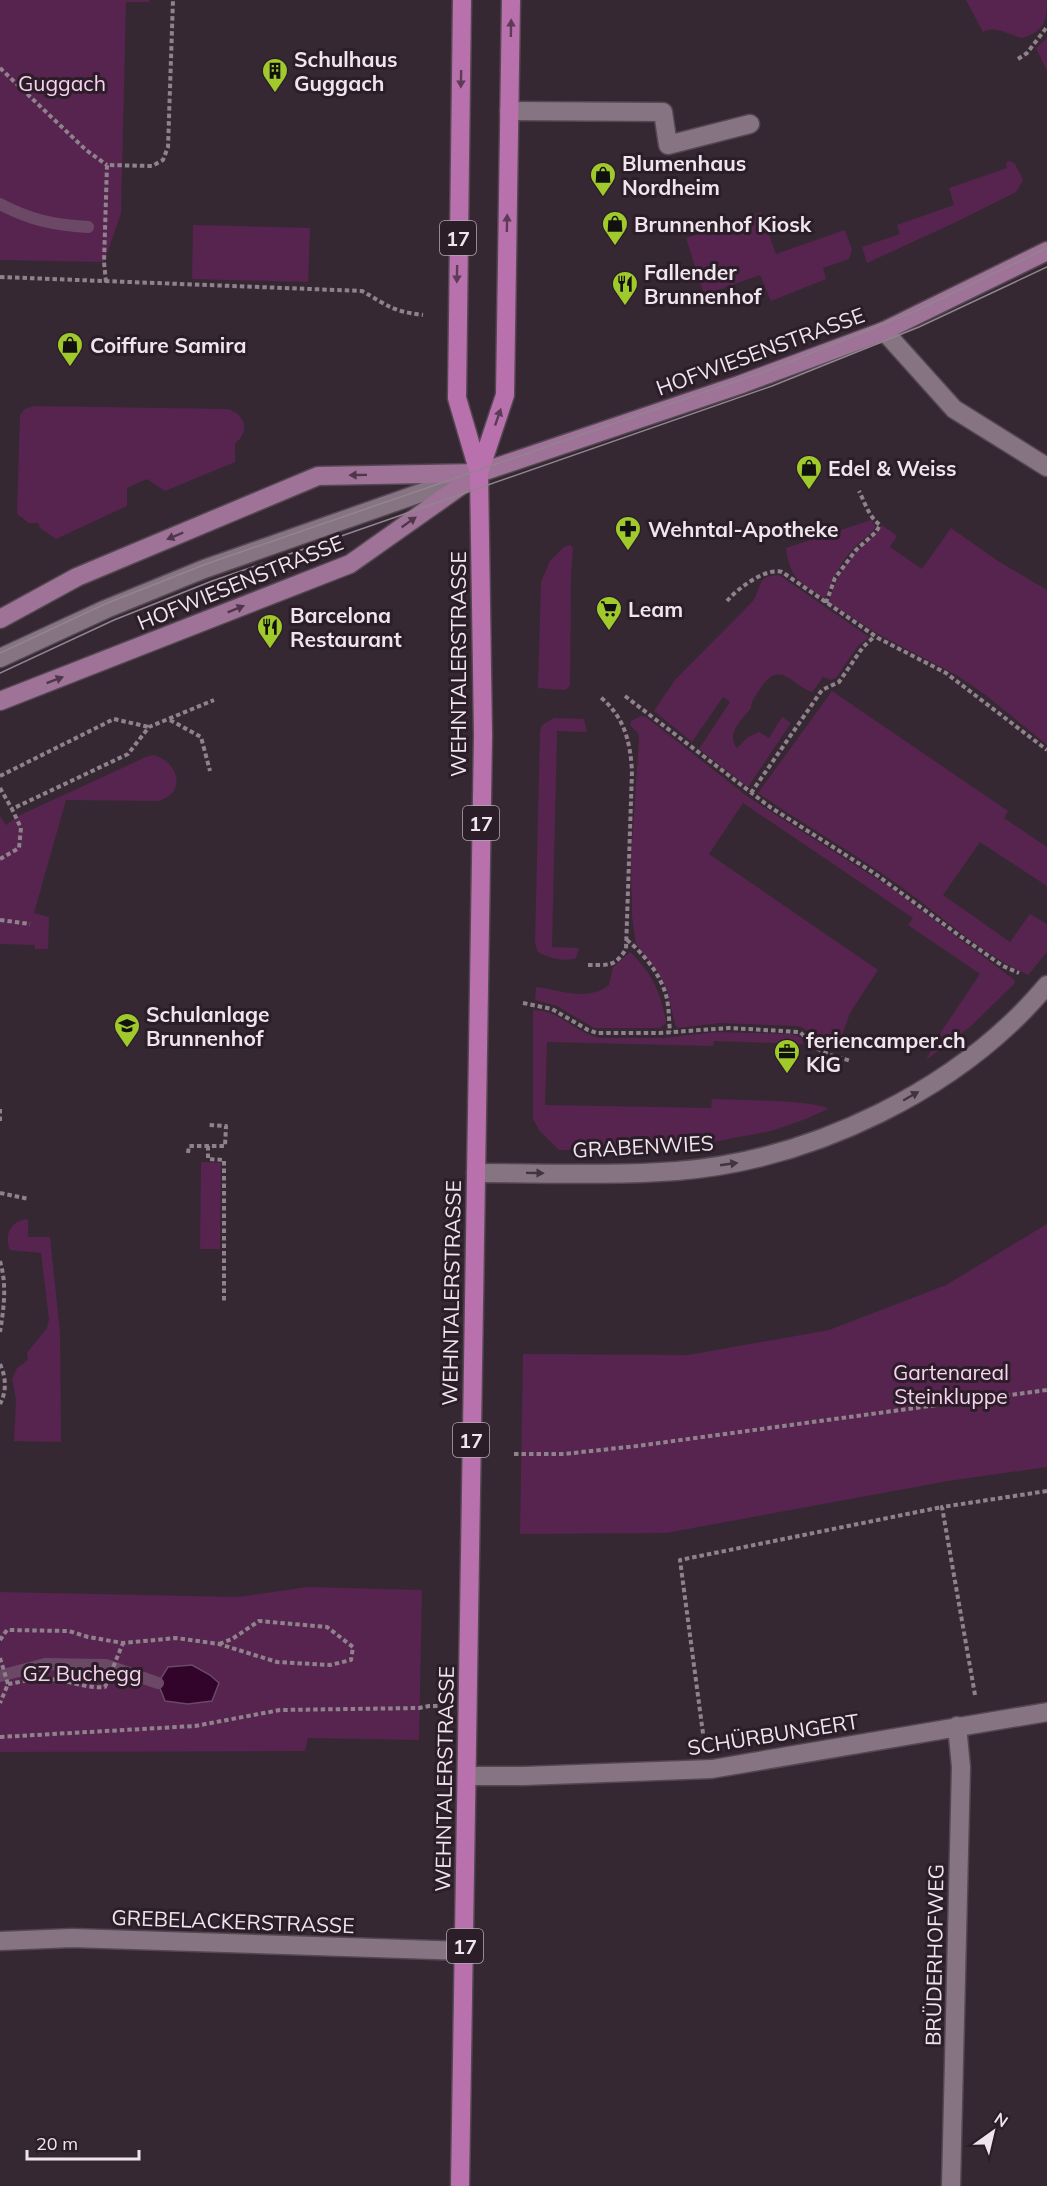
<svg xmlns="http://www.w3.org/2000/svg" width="1047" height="2186" font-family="Mulish,sans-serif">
	<rect width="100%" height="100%" fill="#362833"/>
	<path fill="#56244e" d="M0 0H149V2H126L121 213 104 262 0 260Z
		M966 0H1047C1047 22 1044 31 1022 38 1009 35 995 25 983 32Z
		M1047 38V71L1036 48Z
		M1010 161 1015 164 1023 180 1016 192 954 223 867 263 862 247 900 234 897 225 954 205 949 188 1007 168 1006 162Z
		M761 212 776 254 845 230 852 250 849 259 823 268 826 279 771 301 760 275 704 295 686 238Z
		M193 225 310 228 308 282 192 279Z
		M34 406 228 409C246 415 250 431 235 444V462L165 491 147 479 127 488V506L56 539 40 528 38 523H29L17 514 20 415 25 409Z
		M871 520 876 527C870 536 861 540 854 548 839 563 833 580 825 599 800 581 790 580 786 548Z
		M882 525 897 536 890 547 922 569 951 528 998 561 1047 590V745L987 696 958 676 880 635 829 603C833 583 845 564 859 549 867 541 876 535 882 525Z
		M570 545 573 548 571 575 570 686 565 690 538 688 541 582 550 561 564 547Z
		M779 575 869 637 857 647 836 678 831 680 823 677 812 692C792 685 780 660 762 686 758 693 751 699 751 708 742 720 725 734 737 748L748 737 759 732 769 738 782 717 791 723 748 787 699 749 730 702 723 697 692 742 654 711 675 680 753 601C763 585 756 576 779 575Z
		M832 691 1008 811 1004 818 1047 847V886L980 842 943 895 1010 942 1030 914 1047 924V952L1028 975C980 953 943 917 900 886 854 853 805 825 758 793Z
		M641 716 646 717 748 797 891 888 1012 978 1015 981 1014 984 971 1026 926 1060 943 1029 980 974 908 925 913 918 743 803 709 854 878 970 850 1013 841 1038 834 1045C803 1045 817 1030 797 1026L720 1023 678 1028 675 1025 667 990 658 972 636 944 632 916 631 859 639 738 638 733 630 725 631 721Z
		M554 718 584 719 587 732 557 731 552 947 579 948 576 958C563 962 549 958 538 952L535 943 540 733 542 725Z
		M154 755C179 763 187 792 159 801L66 800 34 913 49 917 48 949H35V945L0 944V816L6 825 18 816 146 757Z
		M630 952C651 972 661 992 666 1021L665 1024 660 1028H594L557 1006 535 1000 536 987C560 990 588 1002 609 985L613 967Z
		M533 1010C560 1010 575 1033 600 1038H664L715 1032 792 1034C798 1036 803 1037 803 1044L714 1041 713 1046 547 1042 545 1105 711 1108 712 1099C730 1100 819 1100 828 1109L806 1119 771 1131 692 1146 658 1150H559L539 1130 533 1119Z
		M201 1162 221 1163 220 1249H200Z
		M28 1219V1237H50L60 1333 61 1442 14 1441 16 1400 12 1379 17 1368 28 1360 27 1353 47 1328 49 1319 41 1253 10 1250C3 1234 12 1220 28 1219Z
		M1047 1224V1467L948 1481 666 1533 520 1534 523 1354 688 1355 829 1330 946 1285Z
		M308 1587 422 1590 419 1740 308 1738 305 1751 0 1752V1592L238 1597Z"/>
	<path fill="#32042c" stroke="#6b4866" stroke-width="1.5" d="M192 1665 210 1675 219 1683 212 1701 188 1704 165 1701 158 1683 168 1667Z"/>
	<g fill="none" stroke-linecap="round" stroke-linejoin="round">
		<path stroke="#6b4866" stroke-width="12" d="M0 204C30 220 54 225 88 227
			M0 1676 45 1664 106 1665 158 1683"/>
		<defs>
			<path id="lane" d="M509 111 663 112 668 145 750 124
				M0 658 106 609 204 569 469 476"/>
			<path id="street" d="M884 331 954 409 1047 467
				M476 1173C543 1173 610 1176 677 1171 812 1160 959 1090 1047 985
				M467 1776H524L712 1769 1047 1712
				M0 1941 72 1938 465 1951
				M951 2186 961 1767 957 1726"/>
			<path id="secondary" d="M0 619 77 577 318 476 479 473
				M0 701 350 564 479 473 739 385 884 331 1047 251"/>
			<path id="primary" d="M479 473 505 395 511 0
				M460 2186 483 735 479 473 457 398 462 0"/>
		</defs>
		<use href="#lane" stroke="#544752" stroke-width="21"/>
		<use href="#street" stroke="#544752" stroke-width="21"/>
		<use href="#secondary" stroke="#544752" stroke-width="21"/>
		<use href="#primary" stroke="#544752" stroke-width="21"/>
		<path stroke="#8f828c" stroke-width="4" stroke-dasharray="4.5 3" stroke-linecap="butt" d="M1018 59 1027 53 1047 27
			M0 68 86 150 107 165
			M0 277 362 291C389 306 391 311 423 315
			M106 282 104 262 107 165 152 166 163 160 168 147 173 0
			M727 601C737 589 766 567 782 572L878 638 946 673 1047 750
			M826 603 835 578 856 550 876 532 880 525C869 517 865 503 859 491
			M625 696 770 807 874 873 960 936 1003 966 1019 973
			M170 720 201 737 210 771
			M0 776 114 719 149 727
			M0 788 12 809
			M751 793 822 690 839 682 863 647 875 636
			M0 859 19 848 21 828 12 809 128 754 149 727 214 700
			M0 920 30 924
			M627 940C644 954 662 976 667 999 669 1010 669 1021 670 1032
			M588 965C608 965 615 967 626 949L632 771C630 740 624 716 599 696
			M523 1003 552 1009 588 1030 597 1033H659L729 1028 800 1032 816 1048 830 1055 851 1061
			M0 1109V1122
			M208 1146V1159L224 1160V1301
			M188 1153 189 1146H225L226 1126 209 1125
			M0 1193 29 1199
			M0 1261C7 1285 4 1307 0 1332
			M0 1364C6 1377 7 1391 0 1404
			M514 1454H564L637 1446 1047 1390
			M0 1640 7 1630 69 1631 88 1637 123 1643 176 1638 219 1644 277 1662 330 1665 351 1660 353 1647 327 1627 259 1621 232 1639 219 1644
			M0 1658 8 1684 0 1703
			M8 1684C21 1682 35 1678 47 1679 67 1679 85 1689 105 1687L123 1643
			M975 1695 942 1507 1047 1491
			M0 1737 195 1726 280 1710 419 1708 429 1706H440
			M704 1741 680 1560 942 1507"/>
		<use href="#lane" stroke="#867482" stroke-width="18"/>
		<use href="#street" stroke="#867482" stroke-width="18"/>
		<use href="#secondary" stroke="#9f7297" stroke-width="18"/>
		<use href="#primary" stroke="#b871ac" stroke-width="18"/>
		<path stroke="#91858f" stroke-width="1.5" d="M0 653 105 604 206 564 769 370 911 313 1047 248
			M0 673 114 620 212 581 772 386 919 327 1047 267"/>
	</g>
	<defs><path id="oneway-solid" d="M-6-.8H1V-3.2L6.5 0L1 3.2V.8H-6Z" transform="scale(1.5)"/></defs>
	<g fill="#5d3b57">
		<use href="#oneway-solid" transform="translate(511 28) rotate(-89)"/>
		<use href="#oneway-solid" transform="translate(461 79) rotate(91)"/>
		<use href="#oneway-solid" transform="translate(507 223) rotate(-89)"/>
		<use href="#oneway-solid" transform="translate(457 274) rotate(91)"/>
		<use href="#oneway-solid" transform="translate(498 417) rotate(-71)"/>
	</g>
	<g fill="#4e374a">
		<use href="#oneway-solid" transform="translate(358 475) rotate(179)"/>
		<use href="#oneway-solid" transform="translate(409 522) rotate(-35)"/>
		<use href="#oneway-solid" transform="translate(175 536) rotate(157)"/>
		<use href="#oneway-solid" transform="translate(236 609) rotate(-22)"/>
		<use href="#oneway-solid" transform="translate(55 680) rotate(-21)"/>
	</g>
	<g fill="#42343f">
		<use href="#oneway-solid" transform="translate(911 1096) rotate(-30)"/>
		<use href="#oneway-solid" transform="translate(729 1164) rotate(-8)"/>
		<use href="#oneway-solid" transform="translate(535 1173) rotate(1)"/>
	</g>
	<defs>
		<symbol id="building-pin" viewBox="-11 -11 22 30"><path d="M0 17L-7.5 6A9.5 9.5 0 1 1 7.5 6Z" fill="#a0c92c" stroke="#2c1e29"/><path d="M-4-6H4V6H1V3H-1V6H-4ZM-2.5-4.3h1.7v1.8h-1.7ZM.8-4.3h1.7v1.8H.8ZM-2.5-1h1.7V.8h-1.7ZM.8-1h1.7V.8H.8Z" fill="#111"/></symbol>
		<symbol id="shop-pin" viewBox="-11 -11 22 30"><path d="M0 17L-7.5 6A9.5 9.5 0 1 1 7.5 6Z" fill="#a0c92c" stroke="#2c1e29"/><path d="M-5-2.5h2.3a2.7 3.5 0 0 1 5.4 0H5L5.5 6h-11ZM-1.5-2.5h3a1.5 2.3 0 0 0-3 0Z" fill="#111"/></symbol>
		<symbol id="restaurant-pin" viewBox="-11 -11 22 30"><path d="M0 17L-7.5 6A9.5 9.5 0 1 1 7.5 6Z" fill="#a0c92c" stroke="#2c1e29"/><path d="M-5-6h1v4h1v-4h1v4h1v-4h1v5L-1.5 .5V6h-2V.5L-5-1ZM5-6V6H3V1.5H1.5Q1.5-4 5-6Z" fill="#111"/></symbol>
		<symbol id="pharmacy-pin" viewBox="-11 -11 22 30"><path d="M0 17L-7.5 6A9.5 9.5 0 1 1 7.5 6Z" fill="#a0c92c" stroke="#2c1e29"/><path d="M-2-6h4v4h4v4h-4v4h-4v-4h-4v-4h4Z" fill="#111"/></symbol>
		<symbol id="supermarket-pin" viewBox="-11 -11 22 30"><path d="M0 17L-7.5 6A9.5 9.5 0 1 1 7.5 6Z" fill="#a0c92c" stroke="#2c1e29"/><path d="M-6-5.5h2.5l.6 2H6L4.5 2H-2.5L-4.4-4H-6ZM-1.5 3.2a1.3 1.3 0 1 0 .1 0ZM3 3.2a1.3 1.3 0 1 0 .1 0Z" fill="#111"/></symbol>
		<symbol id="school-pin" viewBox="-11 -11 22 30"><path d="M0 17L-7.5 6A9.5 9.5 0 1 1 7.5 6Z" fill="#a0c92c" stroke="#2c1e29"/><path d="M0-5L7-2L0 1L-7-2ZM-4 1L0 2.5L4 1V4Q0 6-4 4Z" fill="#111"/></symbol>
		<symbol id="office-pin" viewBox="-11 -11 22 30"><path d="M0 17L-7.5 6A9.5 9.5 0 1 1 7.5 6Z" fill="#a0c92c" stroke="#2c1e29"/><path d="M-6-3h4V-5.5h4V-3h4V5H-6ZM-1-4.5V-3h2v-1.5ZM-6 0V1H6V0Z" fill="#111"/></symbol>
	</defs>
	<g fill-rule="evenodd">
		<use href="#building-pin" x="260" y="56" width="30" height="40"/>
		<use href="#shop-pin" x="588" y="160" width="30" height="40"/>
		<use href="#shop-pin" x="600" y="209" width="30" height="40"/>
		<use href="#restaurant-pin" x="610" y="269" width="30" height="40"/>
		<use href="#shop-pin" x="55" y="330" width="30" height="40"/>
		<use href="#shop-pin" x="794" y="453" width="30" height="40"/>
		<use href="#pharmacy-pin" x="613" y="514" width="30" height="40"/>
		<use href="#supermarket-pin" x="594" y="594" width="30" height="40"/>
		<use href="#restaurant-pin" x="255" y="612" width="30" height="40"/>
		<use href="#school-pin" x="112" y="1011" width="30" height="40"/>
		<use href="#office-pin" x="772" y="1037" width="30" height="40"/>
	</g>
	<g text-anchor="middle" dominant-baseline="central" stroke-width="6" stroke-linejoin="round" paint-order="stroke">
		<g fill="#2c1e29" stroke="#b4a9b2" stroke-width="1.5">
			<rect x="440" y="221" width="36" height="34" rx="4.5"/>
			<rect x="463" y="806" width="36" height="34" rx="4.5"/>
			<rect x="453" y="1423" width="36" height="34" rx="4.5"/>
			<rect x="447" y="1929" width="36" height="34" rx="4.5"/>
		</g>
		<g font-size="20" font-weight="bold" fill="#efe5ed">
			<text x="458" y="238">17</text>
			<text x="481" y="823">17</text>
			<text x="471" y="1440">17</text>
			<text x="465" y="1946">17</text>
		</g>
		<g font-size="21" font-weight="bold" fill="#efe5ed" stroke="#2c1e29" text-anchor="start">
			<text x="294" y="59">Schulhaus<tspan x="294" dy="24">Guggach</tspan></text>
			<text x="622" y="163">Blumenhaus<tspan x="622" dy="24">Nordheim</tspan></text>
			<text x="634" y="224">Brunnenhof Kiosk</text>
			<text x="644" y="272">Fallender<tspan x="644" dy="24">Brunnenhof</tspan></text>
			<text x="90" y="345">Coiffure Samira</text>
			<text x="828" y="468">Edel &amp; Weiss</text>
			<text x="648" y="529">Wehntal-Apotheke</text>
			<text x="628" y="609">Leam</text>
			<text x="290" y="615">Barcelona<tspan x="290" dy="24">Restaurant</tspan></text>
			<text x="146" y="1014">Schulanlage<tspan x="146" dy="24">Brunnenhof</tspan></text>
			<text x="806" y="1040">feriencamper.ch<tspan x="806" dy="24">KlG</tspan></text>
		</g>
		<g font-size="21" fill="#f8d2ef" stroke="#2c1e29">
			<text x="62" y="83">Guggach</text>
			<text x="951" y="1372">Gartenareal<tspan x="951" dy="24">Steinkluppe</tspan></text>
			<text x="82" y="1673">GZ Buchegg</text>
		</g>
		<g font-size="21" fill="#efe5ed" stroke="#2c1e29">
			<text transform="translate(760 351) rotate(-20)">HOFWIESENSTRASSE</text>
			<text transform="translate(240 582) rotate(-22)">HOFWIESENSTRASSE</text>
			<text transform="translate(458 664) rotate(-90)">WEHNTALERSTRASSE</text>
			<text transform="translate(643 1146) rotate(-3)">GRABENWIES</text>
			<text transform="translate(451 1293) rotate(-89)">WEHNTALERSTRASSE</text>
			<text transform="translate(773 1734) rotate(-9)">SCHÜRBUNGERT</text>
			<text transform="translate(444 1779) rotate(-89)">WEHNTALERSTRASSE</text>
			<text transform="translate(233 1921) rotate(2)">GREBELACKERSTRASSE</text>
			<text transform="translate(934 1955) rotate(-89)">BRÜDERHOFWEG</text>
		</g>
	</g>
	<g transform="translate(993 2132) rotate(34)" stroke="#2c1e29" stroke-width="4.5" paint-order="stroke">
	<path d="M0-4.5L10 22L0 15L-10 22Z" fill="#efe5ed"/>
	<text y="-9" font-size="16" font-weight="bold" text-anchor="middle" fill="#efe5ed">N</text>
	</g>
	<path d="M27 2150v9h112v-9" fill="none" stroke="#efe5ed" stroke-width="3"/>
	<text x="36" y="2150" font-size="18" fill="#efe5ed" stroke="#2c1e29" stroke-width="4.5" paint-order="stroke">20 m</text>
</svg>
